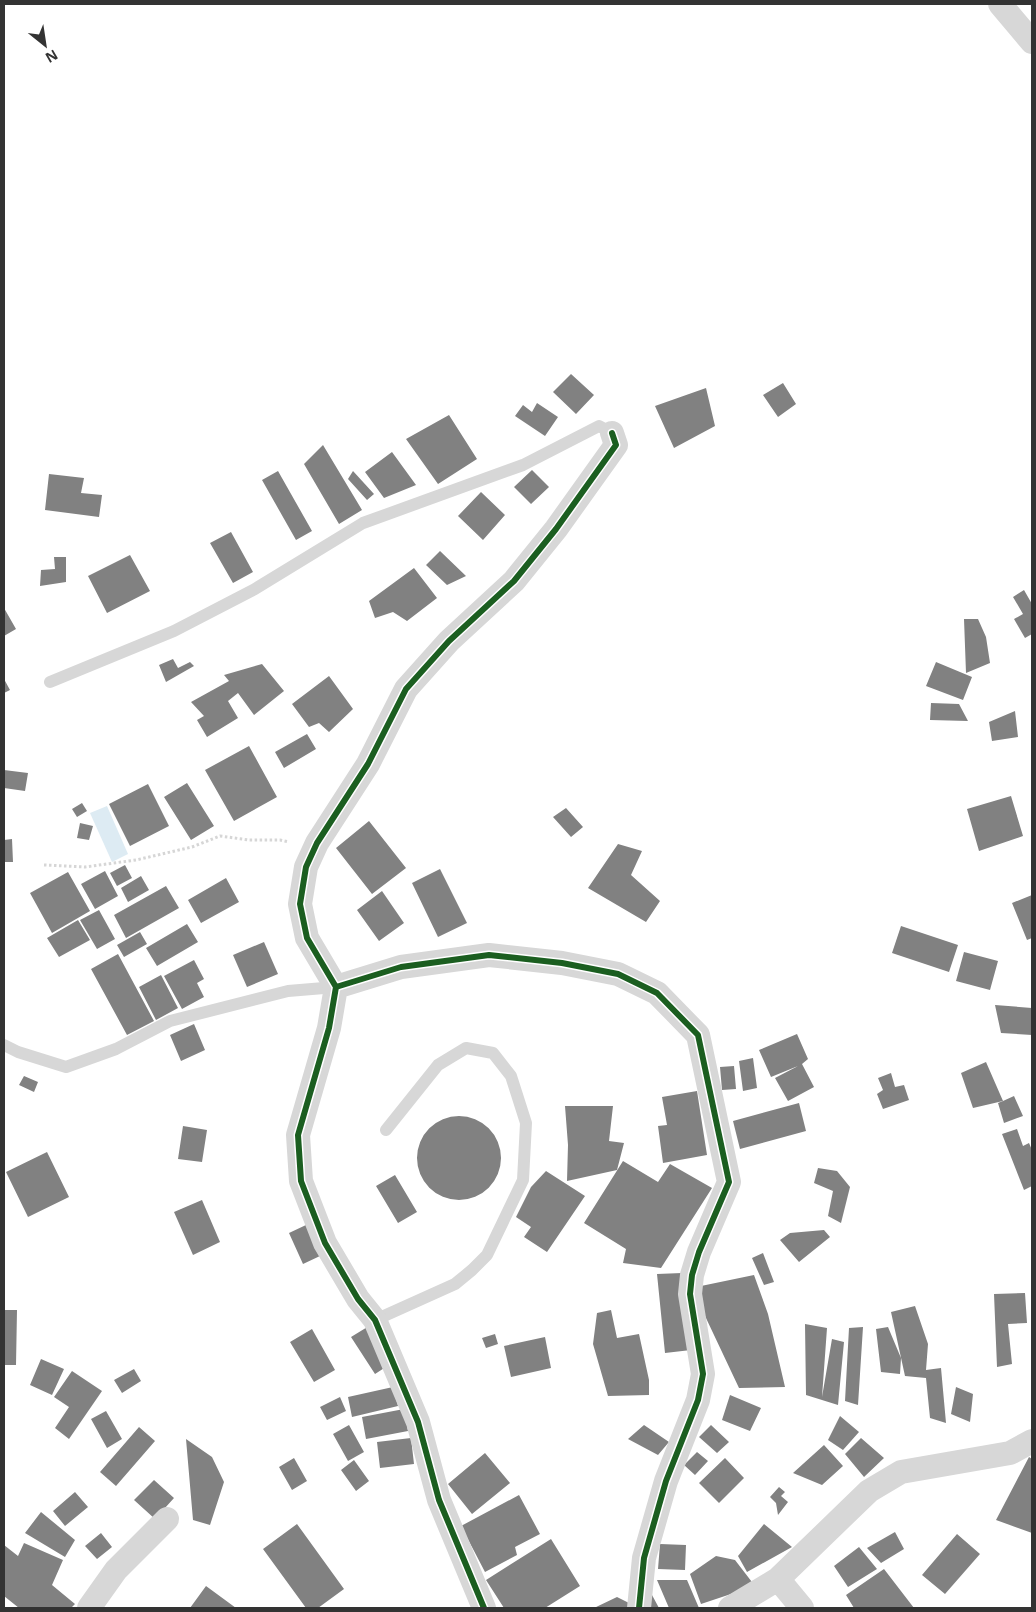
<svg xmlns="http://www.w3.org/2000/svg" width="1036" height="1612" font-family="'Open Sans',sans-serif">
	<rect width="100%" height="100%" fill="#fff"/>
	<path fill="#ddebf3" d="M107 806 128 854 112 862 90 813Z"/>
	<path fill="#818181" d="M571 374 594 395 576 414 553 392Z
		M783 383 796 404 778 417 763 395Z
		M706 388 715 426 674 448 655 406Z
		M537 403 558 417 545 436 515 416 523 405 532 412Z
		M449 415 477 459 438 484 406 439Z
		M323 445 362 510 339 524 304 464Z
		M392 452 416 485 384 498 365 472Z
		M532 470 549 487 531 504 514 487Z
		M278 471 312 531 296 540 262 480Z
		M353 471 374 494 367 500 348 479Z
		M49 474 84 478 81 493 102 495 99 517 45 510Z
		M481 492 505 515 483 540 458 516Z
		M231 532 253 572 233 583 210 543Z
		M440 551 466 576 447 585 426 565Z
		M130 555 150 591 107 613 88 576Z
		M54 557H66V582L40 586 41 570 55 569Z
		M414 568 437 598 407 621 393 612 375 618 369 601Z
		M1024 590 1032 604V634L1025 638 1014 619 1023 614 1013 597Z
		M4 608 16 629 4 636Z
		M964 619H978L986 637 990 663 966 673Z
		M173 659 178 668 190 662 194 666 166 682 159 665Z
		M936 662 972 677 963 700 926 686Z
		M262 664 284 691 254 715 238 693 228 701 238 718 207 737 197 720 204 716 191 702 229 681 224 675Z
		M329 676 353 709 329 732 319 723 309 727 292 704Z
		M4 679 10 690 4 693Z
		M931 703 959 704 968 721 930 720Z
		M1015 711 1018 737 992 741 989 722Z
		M307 734 316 749 284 768 275 752Z
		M249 746 277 797 234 821 205 770Z
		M4 770 28 773 25 791 4 788Z
		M187 783 214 826 191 840 164 797Z
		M148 784 169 826 130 846 109 804Z
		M1011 796 1023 836 979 851 967 809Z
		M82 803 87 811 77 817 72 809Z
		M566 808 583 827 571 837 553 817Z
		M369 821 406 868 372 894 336 848Z
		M80 823 93 826 89 840 77 838Z
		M12 839 13 862H4V840Z
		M618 844 642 851 631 875 660 901 646 922 588 888Z
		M125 865 132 878 117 886 110 873Z
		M440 869 467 923 438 937 412 883Z
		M105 871 118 896 95 909 81 884Z
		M68 872 90 911 52 933 30 893Z
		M141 876 149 890 128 902 121 888Z
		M226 878 239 902 201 923 188 900Z
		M166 886 179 908 126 938 114 915Z
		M382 891 404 923 379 941 357 910Z
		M1032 895V938L1027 940 1012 903Z
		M99 910 115 939 97 949 80 920Z
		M78 920 90 940 59 957 47 938Z
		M187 924 198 942 157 966 146 948Z
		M901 926 958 945 949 972 892 953Z
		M140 932 147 944 124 957 117 945Z
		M264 942 278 974 247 987 233 955Z
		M964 952 998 961 990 990 956 981Z
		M118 954 154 1021 127 1035 91 969Z
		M194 960 204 979 197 983 204 997 182 1009 164 976Z
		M161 975 178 1008 156 1020 139 987Z
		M995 1005 1032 1008V1035L1001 1033Z
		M194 1024 205 1050 181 1061 170 1035Z
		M797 1034 808 1059 802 1064 814 1087 788 1101 775 1078 798 1066 771 1077 759 1050Z
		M753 1058 757 1088 743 1091 739 1061Z
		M986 1062 1003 1101 1014 1096 1023 1116 1004 1123 998 1103 1003 1101 973 1108 961 1073Z
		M734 1066 736 1089 722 1090 720 1067Z
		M891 1073 895 1087 904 1085 909 1100 883 1109 877 1094 883 1090 878 1078Z
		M24 1076 38 1082 34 1092 19 1085Z
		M697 1091 707 1155 663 1163 658 1126 667 1125 662 1097Z
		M799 1103 806 1131 740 1149 733 1121Z
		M565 1106H613L609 1141 624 1143 617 1170 567 1181 568 1145Z
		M417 1158a42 42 0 1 1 84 0a42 42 0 1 1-84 0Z
		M183 1126 207 1130 202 1162 178 1159Z
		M1017 1129 1023 1146 1029 1143 1032 1150V1186L1024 1190 1002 1134Z
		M47 1152 69 1197 28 1217 6 1172Z
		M623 1161 658 1182 670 1164 712 1188 661 1268 623 1263 626 1249 584 1223Z
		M818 1168 837 1171 850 1187 841 1223 828 1216 833 1191 814 1183Z
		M546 1171 585 1196 547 1252 524 1237 531 1227 516 1217 531 1187Z
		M395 1175 417 1212 398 1223 376 1186Z
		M202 1200 220 1242 193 1255 174 1212Z
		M306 1225 320 1256 303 1264 289 1233Z
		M824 1230 830 1237 799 1262 780 1240 790 1233Z
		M763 1253 774 1282 764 1285 752 1258Z
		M682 1273 691 1350 665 1353 657 1274Z
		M754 1275 768 1314 785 1387 739 1388 697 1299 701 1286Z
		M1025 1293 1027 1323 1008 1324 1012 1364 997 1367 994 1294Z
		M915 1306 928 1344 926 1370 941 1368 946 1423 930 1418 926 1378 905 1376 891 1312Z
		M4 1310H17L16 1365H4Z
		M611 1310 617 1338 639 1334 649 1380V1395L608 1396 593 1344 597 1313Z
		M805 1324 827 1328 822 1397 832 1339 844 1342 838 1405 806 1395Z
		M369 1326 392 1363 375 1374 351 1337Z
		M863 1327 858 1405 845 1401 849 1328Z
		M888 1327 901 1358 900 1374 881 1372 876 1329Z
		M312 1329 335 1370 314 1382 290 1342Z
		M495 1334 498 1344 486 1348 482 1338Z
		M545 1337 551 1368 511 1377 504 1346Z
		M41 1359 64 1369 52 1395 30 1385Z
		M134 1369 141 1381 122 1393 114 1380Z
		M72 1371 102 1391 69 1439 55 1428 69 1407 54 1397Z
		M393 1387 398 1406 352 1417 348 1397Z
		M956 1387 973 1394 970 1422 951 1414Z
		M730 1395 761 1408 750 1431 722 1420Z
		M340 1397 346 1411 327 1420 320 1407Z
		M404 1409 408 1431 366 1439 362 1417Z
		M106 1411 122 1439 107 1448 91 1419Z
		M840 1416 859 1432 843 1450 828 1440Z
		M349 1425 364 1452 348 1461 333 1434Z
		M644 1425 669 1442 658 1455 628 1439Z
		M711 1425 729 1442 717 1453 699 1437Z
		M139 1427 155 1441 116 1486 100 1472Z
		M411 1438 414 1464 380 1468 377 1442Z
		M861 1438 884 1458 864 1477 845 1454Z
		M186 1439 212 1457 224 1482 210 1525 193 1520Z
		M824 1445 843 1466 822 1485 793 1473Z
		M697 1452 708 1461 695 1475 684 1465Z
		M485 1453 510 1483 472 1514 448 1484Z
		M1029 1457 1032 1459V1533L996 1520Z
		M294 1458 307 1481 292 1490 279 1467Z
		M725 1458 744 1478 719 1503 699 1483Z
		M354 1460 369 1481 356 1491 341 1470Z
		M154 1480 174 1498 155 1519 134 1500Z
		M779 1487 785 1492 781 1496 788 1502 778 1515 776 1503 770 1497Z
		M75 1492 88 1507 65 1526 53 1511Z
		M519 1495 540 1534 515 1547 517 1555 485 1572 461 1526Z
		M41 1512 75 1540 65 1557 25 1533Z
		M297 1524 344 1589 318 1608H306L263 1549Z
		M764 1524 792 1547 747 1572 738 1556Z
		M895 1532 904 1549 881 1563 867 1548Z
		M101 1533 112 1547 97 1559 85 1546Z
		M957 1534 980 1554 945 1594 922 1575Z
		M551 1539 580 1586 545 1608H504L486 1580Z
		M24 1543 63 1560 52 1585 75 1604 71 1608H19L4 1596V1545L18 1556Z
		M660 1544 686 1545 685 1570 658 1569Z
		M859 1547 877 1569 848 1587 834 1566Z
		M716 1556 735 1560 755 1586 701 1604 690 1574Z
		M884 1569 914 1608H854L846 1595Z
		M657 1580H687L699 1608H669Z
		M206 1586 236 1608H190Z
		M652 1595 659 1608H648Z
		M617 1597 635 1606V1608H594Z"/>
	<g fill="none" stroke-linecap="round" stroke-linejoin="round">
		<path stroke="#d6d6d6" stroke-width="3" stroke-dasharray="2.5 2.5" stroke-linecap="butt" d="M44 865 85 867 136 860 192 847 220 836 249 840H280L289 842"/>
		<path stroke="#d7d7d7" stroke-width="12" d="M50 682 174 631 255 589 363 523 523 465 599 426 612 433
			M4 1045 18 1052 66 1067 116 1049 170 1021 288 991 336 987
			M375 1320 455 1284 472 1270 487 1255 523 1180 526 1123 511 1076 493 1053 466 1048 438 1065 386 1130"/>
		<path stroke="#d7d7d7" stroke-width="24" d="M1000 4 1032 42
			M336 987 401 967 489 955 562 963 618 974 657 993 698 1035 729 1182 699 1252 692 1275 690 1294 703 1374 698 1400 666 1481 644 1558 639 1608
			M778 1579 802 1608
			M89 1608 116 1570 167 1519
			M484 1608 439 1500 418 1422 375 1320 358 1299 325 1243 301 1181 298 1135 329 1028 336 987 307 938 300 904 306 867 317 843 368 764 406 689 449 641 514 581 556 529 616 445 612 433
			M730 1608 778 1579 869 1491 901 1472 1010 1453 1032 1441"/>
		<defs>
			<path id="cycleway" d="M336 987 401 967 489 955 562 963 618 974 657 993 698 1035 729 1182 699 1252 692 1275 690 1294 703 1374 698 1400 666 1481 644 1558 639 1608
				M484 1608 439 1500 418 1422 375 1320 358 1299 325 1243 301 1181 298 1135 329 1028 336 987 307 938 300 904 306 867 317 843 368 764 406 689 449 641 514 581 556 529 616 445 612 433"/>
		</defs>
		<use href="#cycleway" stroke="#fff" stroke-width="9"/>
		<use href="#cycleway" stroke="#1b5e20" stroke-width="6"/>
	</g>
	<rect width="1036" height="1612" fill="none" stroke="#333333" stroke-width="10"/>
	<g transform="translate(45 45) rotate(150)" stroke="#ffffff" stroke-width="4" paint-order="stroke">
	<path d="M0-4L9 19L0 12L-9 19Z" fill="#333333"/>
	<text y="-8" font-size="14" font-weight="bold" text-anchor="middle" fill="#333333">N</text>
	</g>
</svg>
